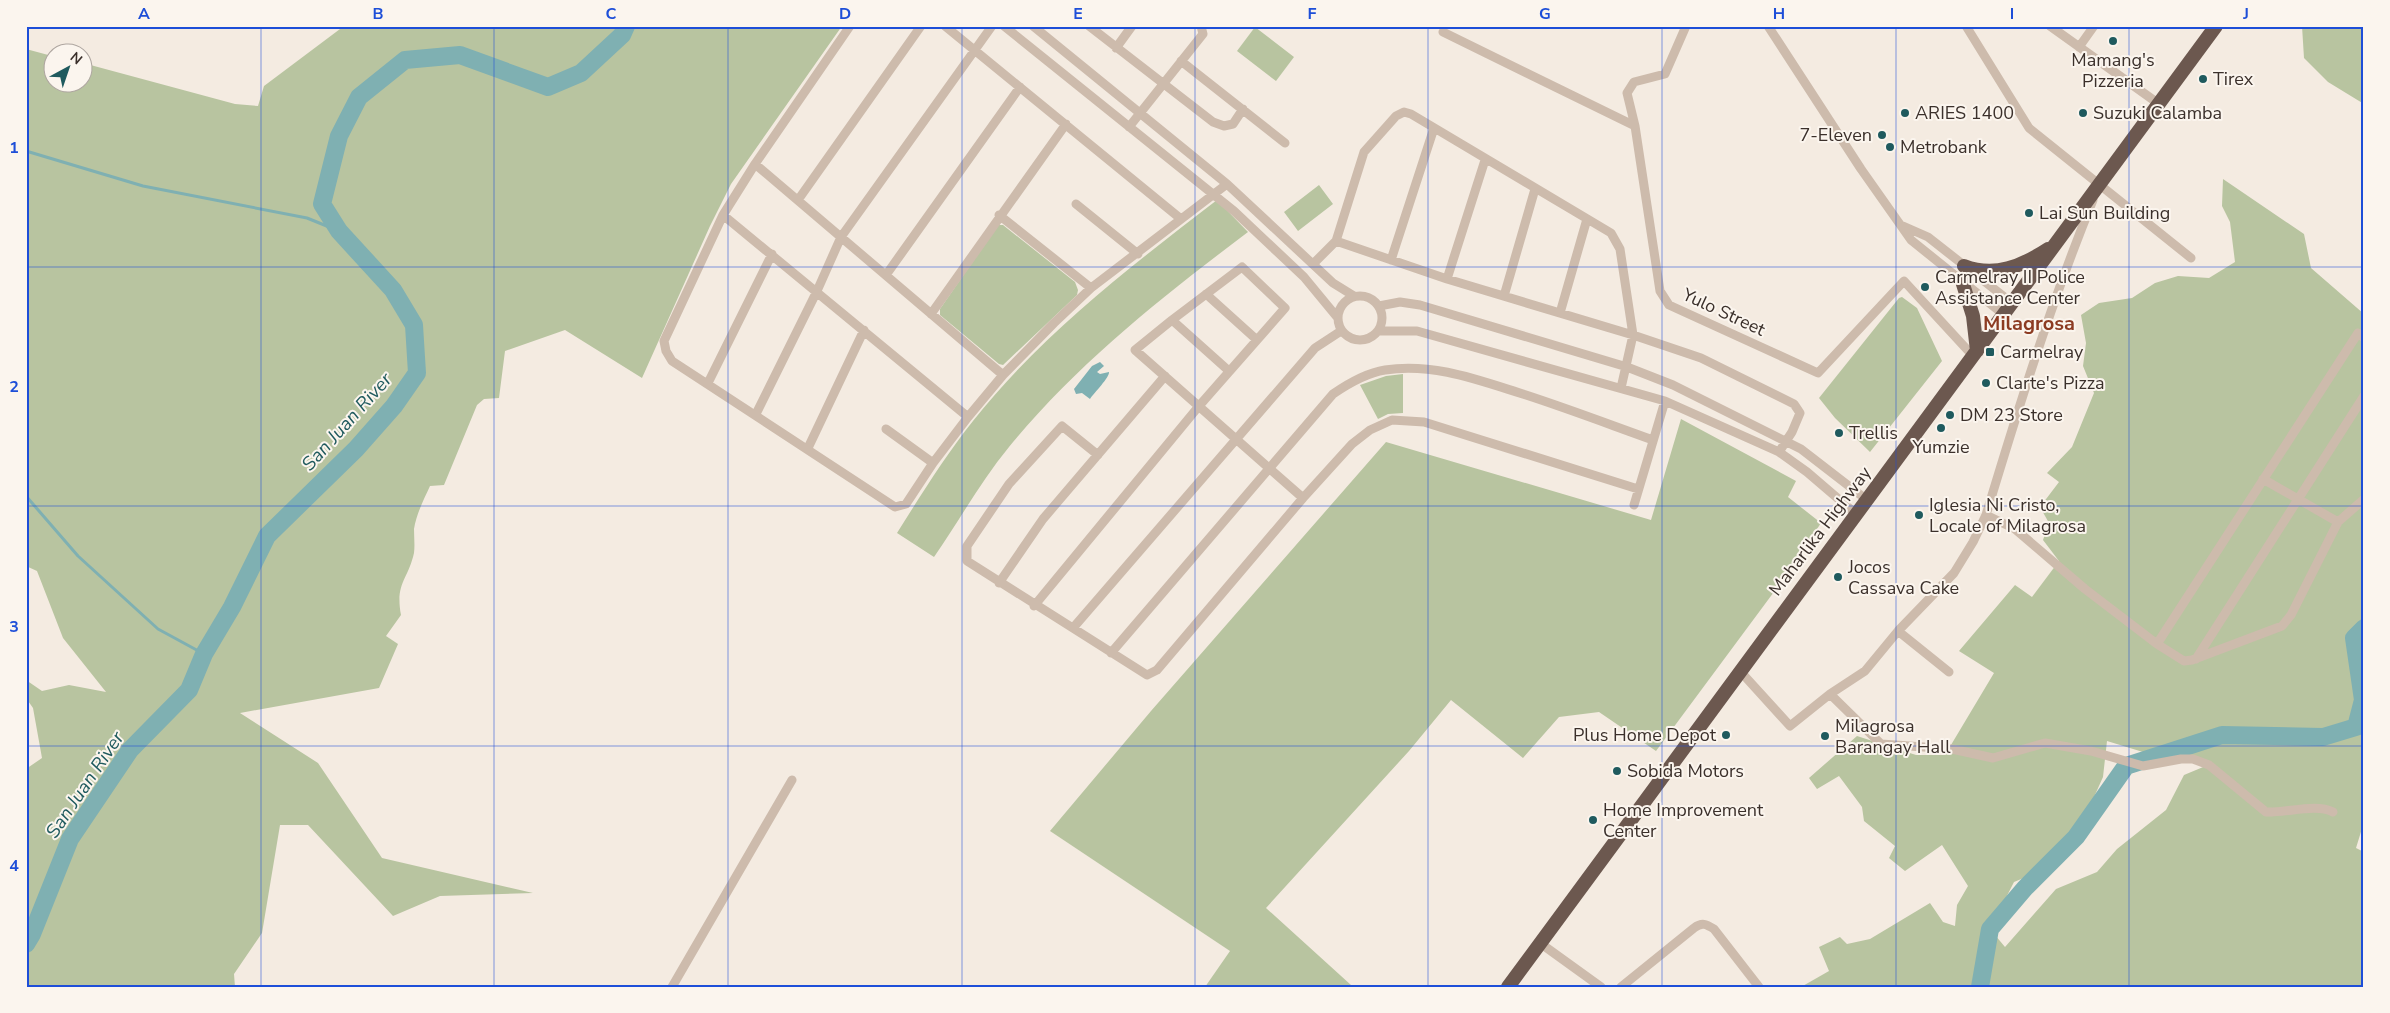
<svg xmlns="http://www.w3.org/2000/svg" width="2390" height="1013" font-family="'Nunito Sans',sans-serif">
	<rect width="100%" height="100%" fill="#f4ebe1"/>
	<path fill="#b8c4a0" fill-rule="evenodd" d="M344 26H842L731 184 710 226 642 378 565 330 505 351 499 398 484 399 477 405 444 485 430 486C424 499 416 515 414 529 414 537 415 545 414 553 408 580 395 583 401 615L386 636 398 644 379 688 240 713 318 763 382 858 533 893 440 896 393 916 308 825H280L262 933 234 974 235 987H26V769L42 758 33 708 26 698V680L42 691 69 685 106 692 63 638 37 571 26 566V49L52 56V82H82L83 63 235 104 258 106 264 86Z
		M2302 26H2364V104L2328 82 2304 58Z
		M1255 27 1294 57 1276 81 1237 51Z
		M2223 179 2304 234 2311 268 2364 314V822L2356 848 2364 852V987H1801L1829 971 1819 947 1840 937 1847 944 1870 939 1930 903 1943 922 1955 926 1957 905 1968 886 1942 845 1905 871 1889 858 1895 846 1864 821 1862 807 1839 776 1817 789 1809 778 1857 736 1916 755H1945L1994 673 1959 651 2015 585 2032 597 2059 561 2043 540 2049 523 2040 507 2059 482 2047 473 2072 447 2094 393 2083 366 2086 343 2081 315 2099 303 2132 298 2155 283 2178 276 2209 278 2235 262 2230 222 2222 206ZM2107 741 2156 756 2208 765 2184 775 2166 810 2117 849 2097 872 2056 889 2005 947 1990 929 2014 882 2043 870 2076 837 2103 777Z
		M1319 185 1333 204 1298 231 1284 212Z
		M1217 200 1248 232C1162 297 1078 363 1009 447 981 481 959 521 934 557L897 533C921 495 945 456 973 421 1042 334 1130 267 1217 200Z
		M998 225H1003L1075 282 1078 290 1077 295 1003 365 999 364 940 315V309Z
		M1902 297 1917 308 1942 361 1870 452 1835 418 1819 398 1899 298Z
		M1403 374V413L1388 414 1378 419 1360 385 1386 376Z
		M1681 419 1796 481 1788 497 1821 523 1782 581 1656 751 1599 712 1559 717 1523 758 1451 700 1409 751 1266 908 1351 985 1349 987H1205L1230 951 1050 831 1151 711 1386 442 1651 520Z"/>
	<path fill="#7fb0b2" d="M1100 362 1104 366 1097 372 1100 374 1109 372C1110 377 1094 393 1090 399L1082 393 1076 394 1074 389 1092 366Z"/>
	<g fill="none" stroke-linecap="round" stroke-linejoin="round">
		<path stroke="#7fb0b2" stroke-width="3" d="M26 151 143 186 307 218 339 231
			M26 496 78 556 158 629 204 654"/>
		<path stroke="#7fb0b2" stroke-width="18" d="M26 944 32 934 70 839 130 750 189 690 204 654 232 607 267 536 356 449 394 406 417 373 414 325 393 290 339 231 322 204 339 136 359 97 405 60 460 55 548 87 581 73 622 35 626 26
			M1980 987 1990 929 2025 888 2076 837 2126 766 2222 735 2323 737 2356 727 2363 700 2354 638 2364 628"/>
		<path stroke="#cdbbac" stroke-width="9" d="M850 26 755 164 723 215 664 341 666 351 672 361 895 507 906 504 933 463 968 417 1003 375 1054 323 1091 288 1227 184
			M945 26 1181 219
			M1004 26 1234 211 1304 277 1337 317
			M1033 26 1227 184 1333 283 1354 296
			M1089 26 1213 122 1224 126 1233 124 1243 109
			M1686 26 1665 74 1634 82 1627 93 1635 126 1660 291 1669 305 1818 373 1904 281 1973 356
			M1768 26 1861 169 1911 240 2003 314
			M1966 26 2029 128 2191 258
			M2050 26 2159 104
			M1443 32 1635 126
			M2079 47 2094 26
			M1116 48 1132 26
			M1181 61 1285 143
			M1129 127 1203 34 1201 26
			M755 164 1003 375
			M798 200 921 26
			M1076 204 1138 254
			M723 215 968 417
			M999 215 1091 288
			M1903 226 1928 237 2012 303
			M1336 241 1447 279 1633 335 1701 358 1794 404 1800 413 1792 432 1779 452
			M1391 260 1434 128
			M1313 264 1336 241 1364 152 1396 116 1404 112 1411 114 1611 233 1620 249 1633 335 1621 388
			M886 275 1020 87
			M1447 279 1485 160
			M1206 294 1257 340
			M1504 296 1535 189
			M1338 318a22 22 0 1 1 44 0a22 22 0 1 1-44 0Z
			M1379 306 1400 302 1420 305 1627 367 1673 385 1801 449 1867 500
			M1560 313 1587 219
			M931 314 1066 124
			M1172 320 1229 371
			M1379 331H1417L1665 401 1779 452 1807 472 1856 514
			M708 383 772 254
			M756 414 817 291 841 237 992 26
			M886 429 933 463
			M808 448 864 330
			M1098 455 1062 426 1009 484 967 546V561L1147 675 1157 670 1303 498 1352 444 1370 430 1392 420 1424 422 1638 489
			M2263 479 2338 522
			M1634 505 1665 401
			M1986 515 2015 529 2085 589 2157 644 2184 661 2192 660 2282 626 2291 615 2338 522 2364 499
			M999 583 1043 519 1165 376
			M1034 606 1199 406 1285 308 1242 267 1172 320 1135 350C1191 400 1247 449 1303 498
			M1073 628 1315 348 1341 331
			M1898 631 1949 672
			M2157 644 2358 333 2364 338
			M1111 653 1333 394C1349 383 1366 373 1385 370 1433 362 1481 381 1526 395 1569 409 1611 425 1653 440
			M2196 659 2364 396
			M1740 671 1790 726 1830 694 1865 671 1898 631 1954 573 1973 542 1986 515C2018 409 2051 303 2093 200
			M1830 694 1881 744 1952 749 1993 758 2045 743 2091 751 2143 766 2181 759H2193L2209 765 2266 812C2287 813 2316 803 2333 812
			M1540 943 1601 987
			M672 987 792 780
			M1621 987 1694 928C1702 922 1706 924 1714 929L1759 987"/>
		<path stroke="#6c584f" stroke-width="14" d="M1964 266C1995 278 2022 266 2048 249
			M1962 281 1973 316 1977 351
			M1508 987 2216 26"/>
	</g>
	<path fill="none" stroke="#1d4ed8" stroke-width="1" stroke-opacity="0.55" d="M261 26V987M494 26V987M728 26V987M962 26V987M1195 26V987M1428 26V987M1662 26V987M1896 26V987M2129 26V987M26 267H2364M26 506H2364M26 746H2364"/>
	<g fill="#1f5a5e" stroke="#fbf5ee" stroke-width="2">
		<circle cx="2113" cy="41" r="5"/>
		<circle cx="2203" cy="79" r="5"/>
		<circle cx="1905" cy="113" r="5"/>
		<circle cx="2083" cy="113" r="5"/>
		<circle cx="1882" cy="135" r="5"/>
		<circle cx="1890" cy="147" r="5"/>
		<circle cx="2029" cy="213" r="5"/>
		<circle cx="1925" cy="287" r="5"/>
		<rect x="1985" y="347" width="10" height="10" rx="2.5"/>
		<circle cx="1986" cy="383" r="5"/>
		<circle cx="1950" cy="415" r="5"/>
		<circle cx="1941" cy="428" r="5"/>
		<circle cx="1839" cy="433" r="5"/>
		<circle cx="1919" cy="515" r="5"/>
		<circle cx="1838" cy="577" r="5"/>
		<circle cx="1726" cy="735" r="5"/>
		<circle cx="1825" cy="736" r="5"/>
		<circle cx="1617" cy="771" r="5"/>
		<circle cx="1593" cy="820" r="5"/>
	</g>
	<g text-anchor="middle" dominant-baseline="central" stroke-width="4" stroke-linejoin="round" paint-order="stroke">
		<g font-size="18" fill="#3b302b" stroke="#fbf5ee" text-anchor="start">
			<text x="2113" y="60" text-anchor="middle">Mamang's<tspan x="2113" dy="21">Pizzeria</tspan></text>
			<text x="2213" y="79">Tirex</text>
			<text x="1915" y="113">ARIES 1400</text>
			<text x="2093" y="113">Suzuki Calamba</text>
			<text x="1872" y="135" text-anchor="end">7-Eleven</text>
			<text x="1900" y="147">Metrobank</text>
			<text x="2039" y="213">Lai Sun Building</text>
			<text x="1935" y="277">Carmelray II Police<tspan x="1935" dy="21">Assistance Center</tspan></text>
			<text x="2000" y="352">Carmelray</text>
			<text x="1996" y="383">Clarte's Pizza</text>
			<text x="1960" y="415">DM 23 Store</text>
			<text x="1849" y="433">Trellis</text>
			<text x="1941" y="447" text-anchor="middle">Yumzie</text>
			<text x="1929" y="505">Iglesia Ni Cristo,<tspan x="1929" dy="21">Locale of Milagrosa</tspan></text>
			<text x="1848" y="567">Jocos<tspan x="1848" dy="21">Cassava Cake</tspan></text>
			<text x="1835" y="726">Milagrosa<tspan x="1835" dy="21">Barangay Hall</tspan></text>
			<text x="1716" y="735" text-anchor="end">Plus Home Depot</text>
			<text x="1627" y="771">Sobida Motors</text>
			<text x="1603" y="810">Home Improvement<tspan x="1603" dy="21">Center</tspan></text>
		</g>
		<g font-size="18" fill="#3b302b" stroke="#fbf5ee">
			<text transform="translate(1724 312) rotate(25)">Yulo Street</text>
			<text transform="translate(1820 531) rotate(-53)">Maharlika Highway</text>
		</g>
		<g font-size="19" font-style="italic" fill="#1f5a5e" stroke="#fbf5ee">
			<text transform="translate(347 422) rotate(-48)">San Juan River</text>
			<text transform="translate(85 785) rotate(-56)">San Juan River</text>
		</g>
		<g font-size="20" font-weight="bold" fill="#8c3b22" stroke="#fbf5ee">
			<text x="2029" y="323">Milagrosa</text>
		</g>
	</g>
	<rect width="2390" height="1013" fill="none" stroke="#fbf5ee" stroke-width="55"/>
	<g transform="translate(68 68) rotate(40)"><circle r="24" fill="#fbf5ee" stroke="#aea6a0"/>
	<path d="M0-4L9 19L0 12L-9 19Z" fill="#1f5a5e"/>
	<text y="-8" font-size="14" font-weight="bold" text-anchor="middle" fill="#3b302b">N</text>
	</g>
	<rect x="28" y="28" width="2334" height="958" fill="none" stroke="#1d4ed8" stroke-width="2"/>
	<g font-size="16" text-anchor="middle" font-weight="bold" fill="#1d4ed8">
		<text x="144" y="19">A</text>
		<text x="378" y="19">B</text>
		<text x="611" y="19">C</text>
		<text x="845" y="19">D</text>
		<text x="1078" y="19">E</text>
		<text x="1312" y="19">F</text>
		<text x="1545" y="19">G</text>
		<text x="1779" y="19">H</text>
		<text x="2012" y="19">I</text>
		<text x="2246" y="19">J</text>
		<text x="14" y="153">1</text>
		<text x="14" y="392">2</text>
		<text x="14" y="632">3</text>
		<text x="14" y="871">4</text>
	</g>
</svg>
